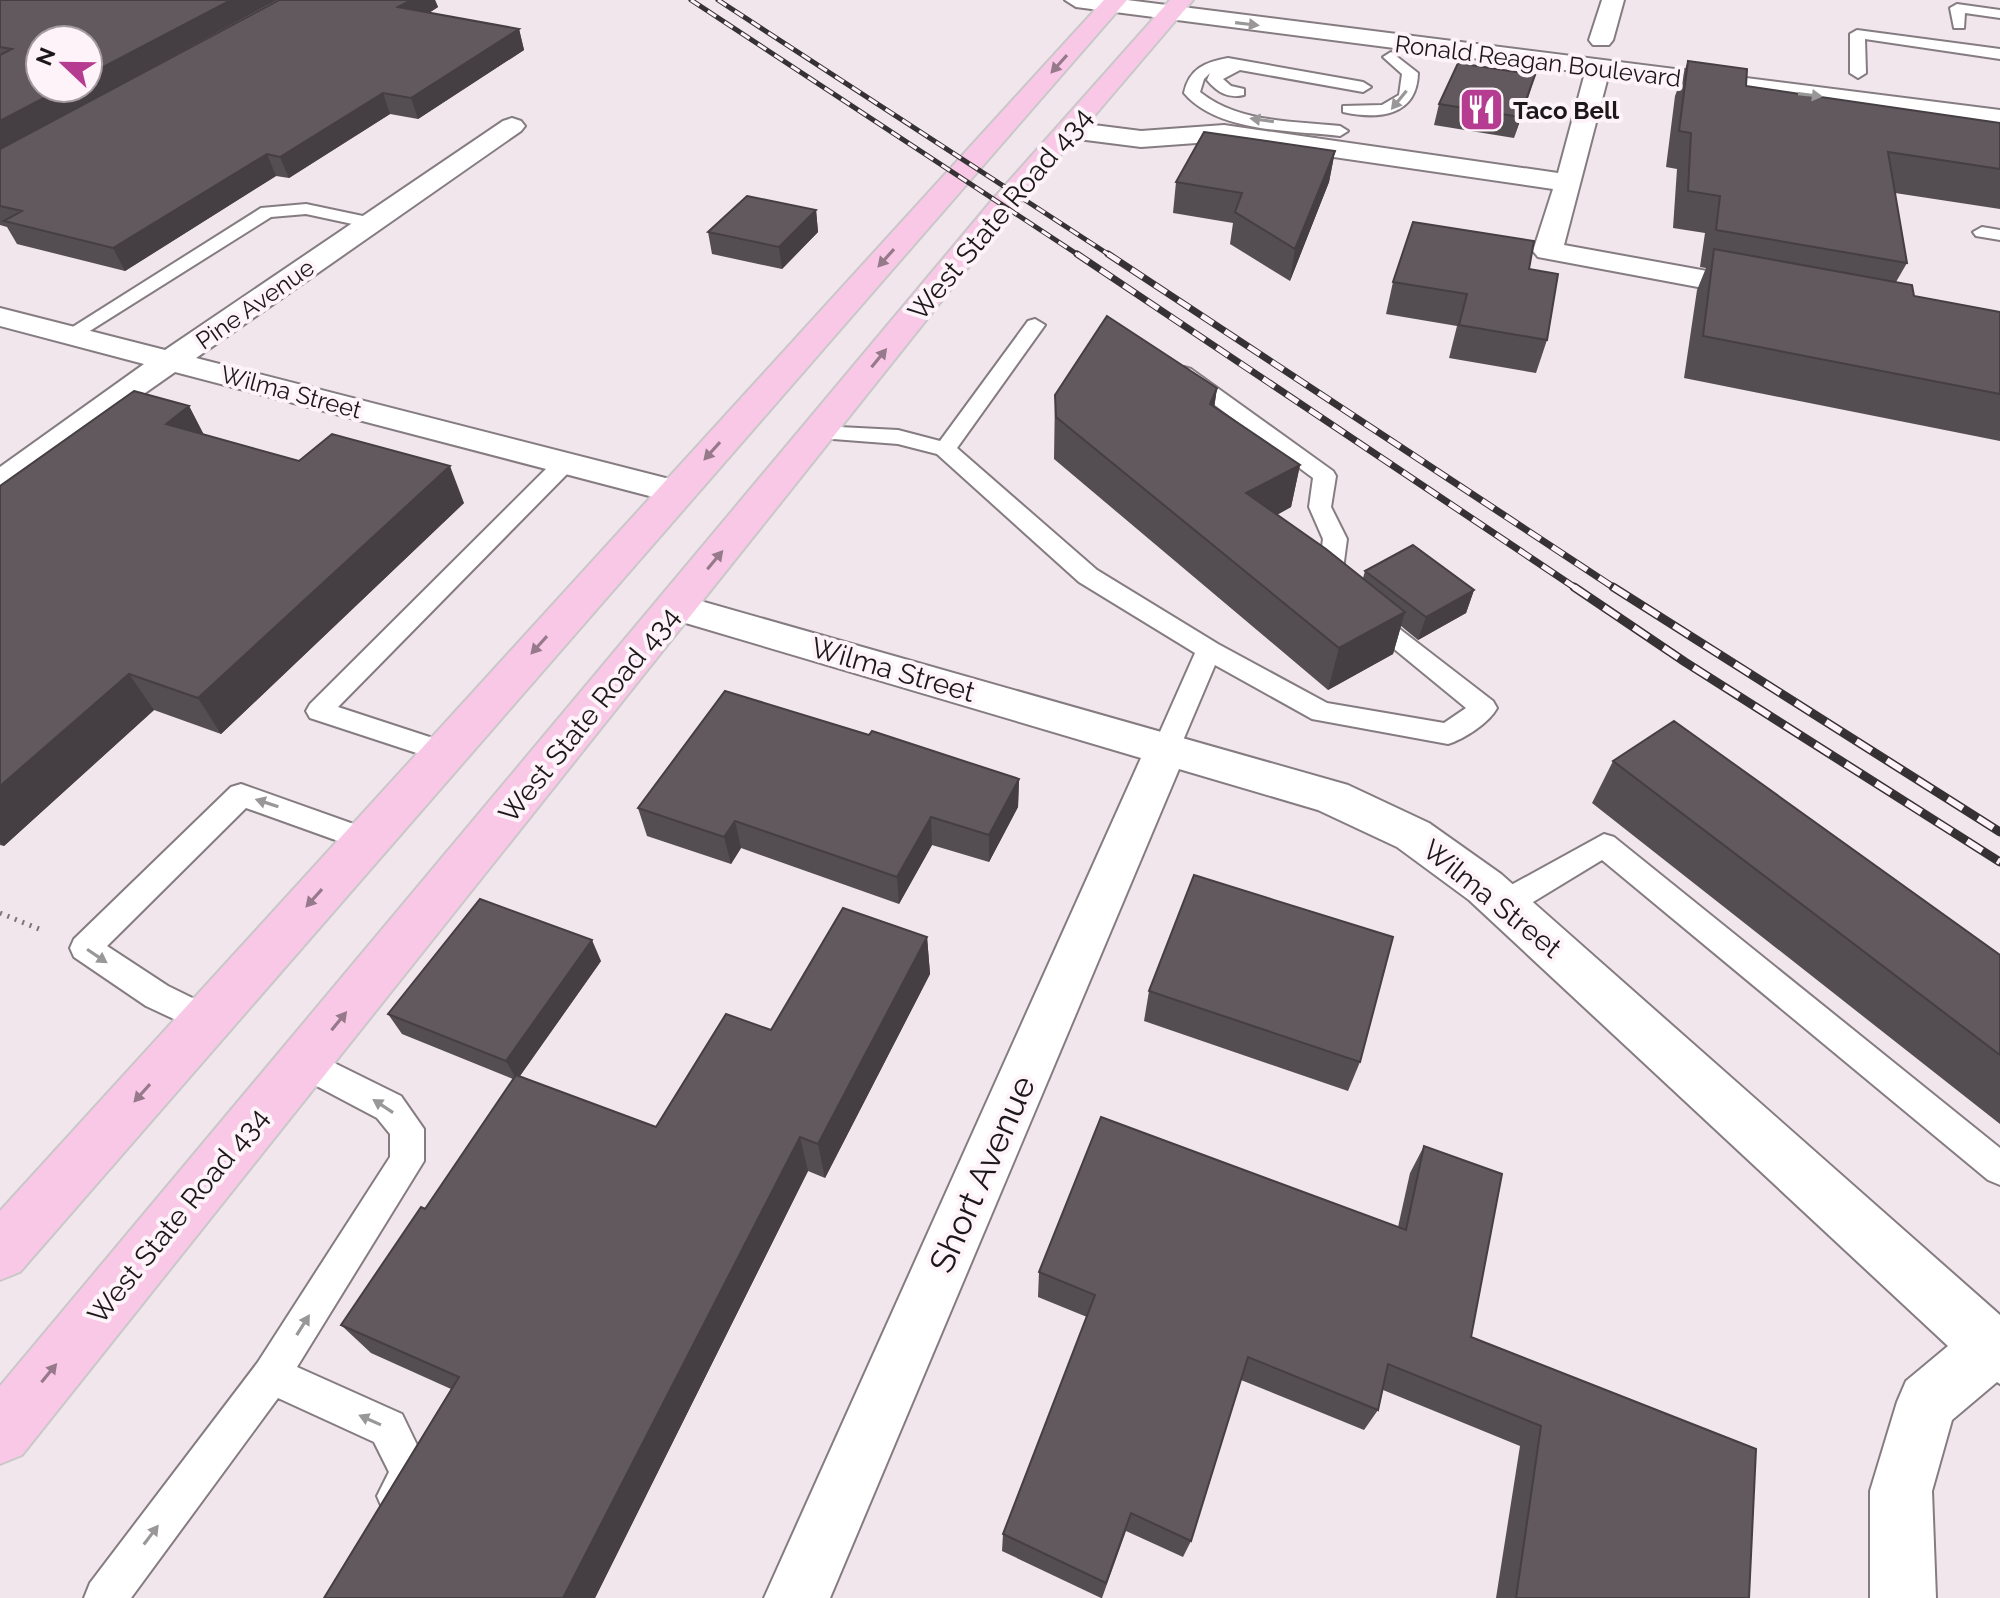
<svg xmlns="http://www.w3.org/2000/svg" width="2000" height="1598" font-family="Raleway,sans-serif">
	<rect width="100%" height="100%" fill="#f0e6ec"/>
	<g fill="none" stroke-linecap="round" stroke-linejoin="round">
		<defs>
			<path id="service" d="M1957 4 2000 10V18L1965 13 1964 28H1954L1950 8Z
				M1857 30 2000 49V59L1865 39 1866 73 1858 78 1850 73V34Z
				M1391 52 1418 73C1417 116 1379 120 1343 112V106L1382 105 1399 95 1402 74 1383 57Z
				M1228 58 1363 82 1371 87 1363 92 1240 70 1223 79 1231 86 1244 89V95C1228 99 1217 92 1207 80L1210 73 1204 79 1200 92C1238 123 1293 121 1340 126L1348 131 1340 136C1292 130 1218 133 1184 93 1189 69 1205 62 1228 58Z
				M306 204 377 219 380 223 371 228 306 214 271 217 77 339H63L60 335 261 208Z
				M1982 227 2000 230V240L1976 236 1973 232Z
				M1035 319 1045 325 957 448 1097 570 1218 644 1327 703 1444 723 1466 708 1354 616 1357 610 1366 608 1375 610 1493 701 1497 708C1489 723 1464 739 1448 744L1312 719 1215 665 1176 757 1166 760 1156 757 1152 750 1195 653 1079 582 937 454 898 444 820 438 809 432 820 426 898 430 940 441 1028 321Z
				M1184 367 1191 369 1333 471 1336 476 1331 507 1347 539 1341 584 1345 590 1342 596H1324L1317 587 1323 539 1309 507 1313 478 1177 377 1174 373 1177 369Z
				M565 456 573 458 576 463 573 468 338 707 454 745 458 752 454 759 444 762 310 718 306 711 310 704 557 458Z
				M241 784 376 832 380 840 376 848 366 851 246 808 107 946 168 986 217 1010 222 1020 217 1030 206 1034 146 1006 74 957 70 948 74 939 231 787Z
				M1604 834 1614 837 2000 1148V1185L1988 1180 1602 860 1515 913 1504 916 1493 913 1489 904 1493 895Z
				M304 1048 401 1096 424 1129V1161L297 1367 402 1414 431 1474 411 1510 397 1516 383 1510 377 1496 389 1472 374 1442 278 1398 131 1598H84L90 1583 258 1362 390 1157V1134L377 1118 292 1073 288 1063 292 1053Z"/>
			<path id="minor" d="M1602 0H1624L1613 40 1609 45H1593L1589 40Z
				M1598 62 1607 64 1610 69 1564 245 1762 281 1773 284 1777 290 1773 296 1762 299 1538 257 1533 251 1553 189 1224 141 1141 147 1070 138 1061 135 1057 130 1061 125 1070 122 1141 131 1224 125 1558 173 1586 69 1589 64Z
				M512 118 521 121 525 126 521 131 196 358 689 484 694 492 689 500 676 503 175 372 88 433 13 492 0 495V467L144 364 0 326V308L165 350 503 121Z
				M676 594 1348 785 1429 823 1501 874 2000 1315V1384L1997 1382 1952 1420 1932 1491 1936 1598H1870V1491L1897 1402 1906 1381 1948 1346 1469 900 1397 847 1318 810 1179 769 830 1598H764L1141 758 662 616 657 607 662 598Z"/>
			<path id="secondary" d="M1065 0H1127L2000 110V126L1076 7Z"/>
			<path id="primary" d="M1104 0H1127L20 1272 0 1280V1211Z
				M1170 0H1193L1013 211 22 1455 0 1464V1386L993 199Z"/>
		</defs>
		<use href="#service" stroke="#857c81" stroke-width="4"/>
		<use href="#minor" stroke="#857c81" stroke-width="4"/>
		<use href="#secondary" stroke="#857c81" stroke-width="4"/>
		<use href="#primary" stroke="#c9c8c8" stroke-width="4"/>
		<path stroke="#7c7679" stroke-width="5" stroke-dasharray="2 6" stroke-linecap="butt" d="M0 913 44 931"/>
		<use href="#service" fill="#fff" fill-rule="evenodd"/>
		<use href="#minor" fill="#fff" fill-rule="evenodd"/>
		<use href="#secondary" fill="#fff" fill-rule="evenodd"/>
		<use href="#primary" fill="#f9c8e6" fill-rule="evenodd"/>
		<defs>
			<path id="rail-far2" d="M691 0 1080 256
				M718 0 1111 256"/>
			<path id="rail-far1" d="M1077 254 1577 589
				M1108 254 1616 589"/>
			<path id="rail" d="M1574 587 1685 662 2000 862
				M1613 587 2000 832"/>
		</defs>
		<use href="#rail-far2" stroke="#363133" stroke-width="5"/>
		<use href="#rail-far1" stroke="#363133" stroke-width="7"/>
		<use href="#rail" stroke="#363133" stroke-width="9"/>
		<use href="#rail-far2" stroke="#fef3f9" stroke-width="3" stroke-dasharray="10" stroke-linecap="butt"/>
		<use href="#rail-far1" stroke="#fef3f9" stroke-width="5" stroke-dasharray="14" stroke-linecap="butt"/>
		<use href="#rail" stroke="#fef3f9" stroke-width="6" stroke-dasharray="18" stroke-linecap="butt"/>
	</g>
	<path fill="#544d51" d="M0 0H277L0 149Z
		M279 0H435L438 7 429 13 519 29 524 50 418 119 390 114 289 178 276 176 125 271 17 244 7 227 0 225V149Z
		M1688 61 1746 86 2000 123V209L1895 193 1907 263 1896 282 1914 296 2000 312V441L1684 378 1697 290 1706 268 1700 267 1705 233 1673 228 1677 169 1666 167 1675 96Z
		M1535 75 1514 138 1434 125 1439 104Z
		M1335 151 1329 182 1290 281 1230 244 1233 223 1173 213 1176 182Z
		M816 210 818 232 782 269 712 254 708 232Z
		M1529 269 1547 340 1536 373 1449 358 1457 326 1386 314 1393 282Z
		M1217 388 1214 407 1300 465 1291 507 1277 515 1363 578 1365 571 1474 590 1466 613 1418 640 1401 626 1393 654 1328 690 1054 459 1055 395Z
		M189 406 204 435 299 461 464 503 221 734 154 710 4 846 0 845V486Z
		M869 735 1019 779 1018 807 989 862 932 845 899 904 741 848 731 864 647 836 638 808Z
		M1613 761 2000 955V1124L1592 803Z
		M927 937 930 974 825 1178 808 1171 595 1598H324L451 1389 371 1353 341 1325 425 1209 513 1079 402 1034 388 1014 601 961 520 1076 656 1127 771 1030Z
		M1149 991 1360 1062 1348 1091 1144 1021Z
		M1424 1146 1471 1337 1749 1598H1496L1520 1446 1383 1390 1378 1410 1364 1430 1241 1380 1191 1541 1183 1557 1126 1531 1102 1598H1101L1002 1551 1003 1534 1087 1317 1038 1297 1039 1272 1398 1227 1410 1173Z"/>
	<path fill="#453e42" d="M231 0H277L0 149V121L63 88H88V75Z
		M411 0H435L438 7 405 28 398 7Z
		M519 29 524 50 418 119 411 98Z
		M1535 75 1529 95 1514 138 1520 117Z
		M383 93 390 114 289 178 280 157Z
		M1335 151 1329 182 1290 281 1295 249Z
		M267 154 276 176 125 271 113 248Z
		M816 210 818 232 782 269 779 247Z
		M1217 388 1211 430 1210 404Z
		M189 406 208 443 166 424Z
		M1300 465 1291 507 1239 535 1246 493Z
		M450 466 464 503 221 734 198 698Z
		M1474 590 1466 613 1418 640 1426 617Z
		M1405 612 1393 654 1328 690 1339 648Z
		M129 674 154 710 4 846 0 842V786Z
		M1019 779 1018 807 989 862V835Z
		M931 817 932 845 899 904 897 877Z
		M735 821 741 848 731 864 724 837Z
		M927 937 930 974 825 1178 818 1144Z
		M592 940 601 961 517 1080 506 1061Z
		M800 1137 808 1171 595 1598H563Z"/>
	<path fill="#62595e" stroke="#453e42" stroke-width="2" d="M0 0H231L88 75V40H40V88H63L0 121V55L12 49 0 47Z
		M279 0H411L398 7 519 29 411 98 383 93 280 157 267 154 113 248 4 221 22 211 0 206V149Z
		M1688 61 1747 69 1746 86 2000 123V169L1888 152 1907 263 1716 230 1720 196 1688 191 1691 133 1679 131Z
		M1458 63 1535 75 1520 117 1439 104Z
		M1204 132 1335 151 1295 249 1235 212 1242 193 1176 182Z
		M747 196 816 210 779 247 708 232Z
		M1413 222 1534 241 1529 269 1558 274 1547 340 1459 325 1467 294 1393 282Z
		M1714 249 1912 285 1914 296 2000 312V394L1703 336Z
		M1107 316 1217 388 1210 404 1300 465 1246 493 1326 549 1405 612 1339 648 1056 417 1055 395Z
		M134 391 189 406 166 424 299 461 332 434 450 466 198 698 129 674 0 786V486Z
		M1413 545 1474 590 1426 617 1365 571Z
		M725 691 869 735 872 731 1019 779 989 835 931 817 897 877 735 821 724 837 638 808Z
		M1674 721 2000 955V1055L1613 761Z
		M1194 875 1393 937 1360 1062 1149 991Z
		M480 899 592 940 506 1061 388 1014Z
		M843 908 927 937 818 1144 800 1137 563 1598H324L459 1377 341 1325 421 1207 425 1209 516 1075 656 1127 726 1014 771 1030Z
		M1101 1117 1406 1230 1424 1146 1502 1174 1471 1337 1756 1449 1749 1598H1516L1541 1426 1388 1364 1378 1410 1248 1357 1191 1541 1131 1513 1106 1583 1003 1534 1095 1295 1039 1272Z"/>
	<defs><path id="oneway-solid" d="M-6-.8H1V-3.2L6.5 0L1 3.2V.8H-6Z" transform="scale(2)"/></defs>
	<g fill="#999798">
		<use href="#oneway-solid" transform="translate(1247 24) rotate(7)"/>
		<use href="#oneway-solid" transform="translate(1810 95) rotate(7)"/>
		<use href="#oneway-solid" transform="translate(1399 100) rotate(129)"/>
		<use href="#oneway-solid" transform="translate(1262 120) rotate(-172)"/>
		<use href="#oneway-solid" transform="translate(267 803) rotate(-162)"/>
		<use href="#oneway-solid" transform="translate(97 956) rotate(34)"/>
		<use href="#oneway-solid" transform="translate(383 1106) rotate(-147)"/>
		<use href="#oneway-solid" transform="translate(303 1325) rotate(-58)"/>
		<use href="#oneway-solid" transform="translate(370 1420) rotate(-156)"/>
		<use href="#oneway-solid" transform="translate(151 1535) rotate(-53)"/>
	</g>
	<g fill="#96798a">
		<use href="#oneway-solid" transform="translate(1059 64) rotate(132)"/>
		<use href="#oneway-solid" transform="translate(886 258) rotate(132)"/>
		<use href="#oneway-solid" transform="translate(879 358) rotate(-51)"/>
		<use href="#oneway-solid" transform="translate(712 451) rotate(132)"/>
		<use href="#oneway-solid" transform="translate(715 560) rotate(-50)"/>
		<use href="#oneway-solid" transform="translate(539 645) rotate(132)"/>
		<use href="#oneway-solid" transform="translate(314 898) rotate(132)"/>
		<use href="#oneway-solid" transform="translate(339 1021) rotate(-51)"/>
		<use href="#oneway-solid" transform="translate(142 1093) rotate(132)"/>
		<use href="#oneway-solid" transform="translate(49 1373) rotate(-51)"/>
	</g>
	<defs>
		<symbol id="restaurant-square" viewBox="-11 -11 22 22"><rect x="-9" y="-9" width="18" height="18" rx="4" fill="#b53c90" stroke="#fef3f9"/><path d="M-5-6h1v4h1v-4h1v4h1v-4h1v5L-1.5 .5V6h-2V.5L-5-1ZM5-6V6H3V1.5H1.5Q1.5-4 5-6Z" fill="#fff"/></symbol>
	</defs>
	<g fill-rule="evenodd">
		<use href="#restaurant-square" x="1456" y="84" width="51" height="51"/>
	</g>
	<g text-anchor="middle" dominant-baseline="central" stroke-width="8" stroke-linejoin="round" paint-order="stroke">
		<g font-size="24" fill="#1c181a" stroke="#fef3f9">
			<text transform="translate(1538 61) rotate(7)">Ronald Reagan Boulevard</text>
			<text transform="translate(255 304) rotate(-35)">Pine Avenue</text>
			<text transform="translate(291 392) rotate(15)">Wilma Street</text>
		</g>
		<g font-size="24" font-weight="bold" fill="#1c181a" stroke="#fef3f9" text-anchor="start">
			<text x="1513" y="110">Taco Bell</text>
		</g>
		<g font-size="28" fill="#1c181a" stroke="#fef3f9">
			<text transform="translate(1000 214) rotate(-50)">West State Road 434</text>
			<text transform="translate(893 670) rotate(16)">Wilma Street</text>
			<text transform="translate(589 715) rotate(-51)">West State Road 434</text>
			<text transform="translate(1492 899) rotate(39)">Wilma Street</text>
			<text transform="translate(178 1216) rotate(-51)">West State Road 434</text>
		</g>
		<g font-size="34" fill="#1c181a" stroke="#fef3f9">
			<text transform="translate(982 1174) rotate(-66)">Short Avenue</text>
		</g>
	</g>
	<g transform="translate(64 64) rotate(292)"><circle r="38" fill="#fef3f9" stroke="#a49ba0" stroke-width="2"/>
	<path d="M0-6L14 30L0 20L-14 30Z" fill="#b53c90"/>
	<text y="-12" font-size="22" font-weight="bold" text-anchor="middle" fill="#1c181a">N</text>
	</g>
</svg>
